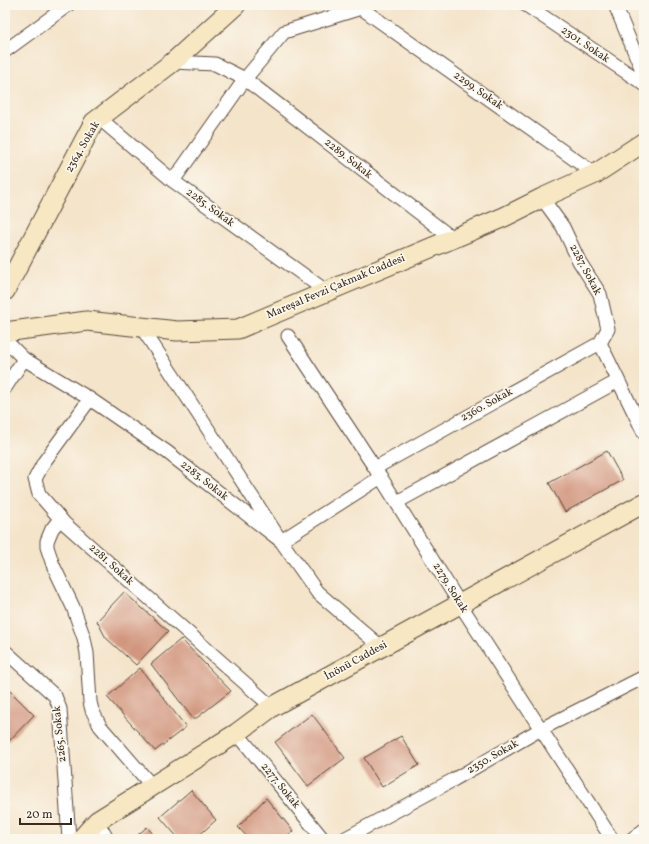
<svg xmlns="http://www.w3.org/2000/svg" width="649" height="844" font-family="Vollkorn,serif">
	<rect width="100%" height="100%" fill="#fbf7ec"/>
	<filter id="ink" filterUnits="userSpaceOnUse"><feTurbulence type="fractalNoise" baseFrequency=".025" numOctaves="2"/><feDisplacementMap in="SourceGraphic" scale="8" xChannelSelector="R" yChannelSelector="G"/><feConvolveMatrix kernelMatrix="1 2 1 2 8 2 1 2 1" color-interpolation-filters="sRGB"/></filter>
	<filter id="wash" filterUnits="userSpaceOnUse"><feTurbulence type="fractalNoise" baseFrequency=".012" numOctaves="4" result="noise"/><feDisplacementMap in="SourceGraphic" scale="16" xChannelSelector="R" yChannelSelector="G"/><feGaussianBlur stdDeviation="0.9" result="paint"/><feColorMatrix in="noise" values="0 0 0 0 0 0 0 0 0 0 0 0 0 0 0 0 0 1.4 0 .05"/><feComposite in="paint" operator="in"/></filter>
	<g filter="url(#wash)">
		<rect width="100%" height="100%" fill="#f4e4ca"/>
		<g id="blocks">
			<path fill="#d2967f" d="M607 451 623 480 565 512 549 483Z
				M124 592 168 631 136 665 106 638 97 621Z
				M181 639 231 691 194 720 151 664Z
				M140 668 186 727 155 751 107 697Z
				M5 686 34 715 6 744 5 742Z
				M312 714 345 758 308 786 275 742Z
				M401 736 419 765 382 787 364 758Z
				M191 790 216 820 195 839H179L160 817Z
				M266 798 293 831 283 839H249L238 827Z
				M147 827 157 839H133Z"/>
		</g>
	</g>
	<g filter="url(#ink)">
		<use href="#blocks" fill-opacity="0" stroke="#574638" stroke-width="1"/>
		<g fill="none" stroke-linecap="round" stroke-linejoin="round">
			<defs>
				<path id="street" d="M526 5 644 84
					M615 5 644 75
					M361 8 595 174
					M5 51 68 5
					M173 62 215 64 245 79 452 238
					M99 118 173 181 326 291
					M173 181 245 79 284 32 361 8 363 5
					M542 198 563 227 579 261 600 294 608 329 600 343 644 433
					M142 328 281 541 381 477
					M288 336 375 468 460 604 612 839
					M5 340 24 359 90 399 167 452 281 541 317 592 381 647
					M5 388 24 359
					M90 399 44 462 35 479 39 494 64 523 272 707
					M375 468 600 343
					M397 502 618 381
					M60 519 52 529 47 541V547L53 565 73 607 84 638 87 653 90 702 92 710 100 726 152 786
					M5 651 55 696 60 709 69 839
					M237 733 323 839
					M97 821 107 839
					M344 839 453 780 541 729 644 677
					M632 839 644 830"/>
				<path id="secondary" d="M5 291 94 122 173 62 236 5
					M5 332 87 321 177 331 238 329 504 217 542 198 595 174 644 142
					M81 839 97 821 237 733 272 707 644 503"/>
			</defs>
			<use href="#street" stroke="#574638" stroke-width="15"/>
			<use href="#secondary" stroke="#574638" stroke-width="21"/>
			<use href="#street" stroke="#fff" stroke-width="13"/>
			<use href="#secondary" stroke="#f7e8c3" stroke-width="19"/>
		</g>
	</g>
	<g text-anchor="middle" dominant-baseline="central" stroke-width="3.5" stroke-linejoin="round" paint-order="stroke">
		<g font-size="11" fill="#3b2a1e" stroke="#fbf7ec">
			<text transform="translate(585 45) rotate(34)">2301. Sokak</text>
			<text transform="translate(478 91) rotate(35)">2299. Sokak</text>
			<text transform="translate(83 147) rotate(-60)">2364. Sokak</text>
			<text transform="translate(348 159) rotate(38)">2289. Sokak</text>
			<text transform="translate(210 208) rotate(36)">2285. Sokak</text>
			<text transform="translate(585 270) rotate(62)">2287. Sokak</text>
			<text transform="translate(336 287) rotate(-23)">Mareşal Fevzi Çakmak Caddesi</text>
			<text transform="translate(487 405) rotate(-29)">2360. Sokak</text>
			<text transform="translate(204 481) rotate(38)">2283. Sokak</text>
			<text transform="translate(111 565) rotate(42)">2281. Sokak</text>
			<text transform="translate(450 588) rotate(58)">2279. Sokak</text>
			<text transform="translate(356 661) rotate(-29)">İnönü Caddesi</text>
			<text transform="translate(60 734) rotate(-96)">2265. Sokak</text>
			<text transform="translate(493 757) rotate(-30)">2350. Sokak</text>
			<text transform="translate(280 786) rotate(51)">2277. Sokak</text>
		</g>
	</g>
	<rect width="649" height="844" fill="none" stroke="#fbf7ec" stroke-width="20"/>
	<path d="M20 818v6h51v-6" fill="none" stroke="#3b2a1e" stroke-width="2"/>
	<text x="26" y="818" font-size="12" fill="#3b2a1e" stroke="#fbf7ec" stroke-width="3" paint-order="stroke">20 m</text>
</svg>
